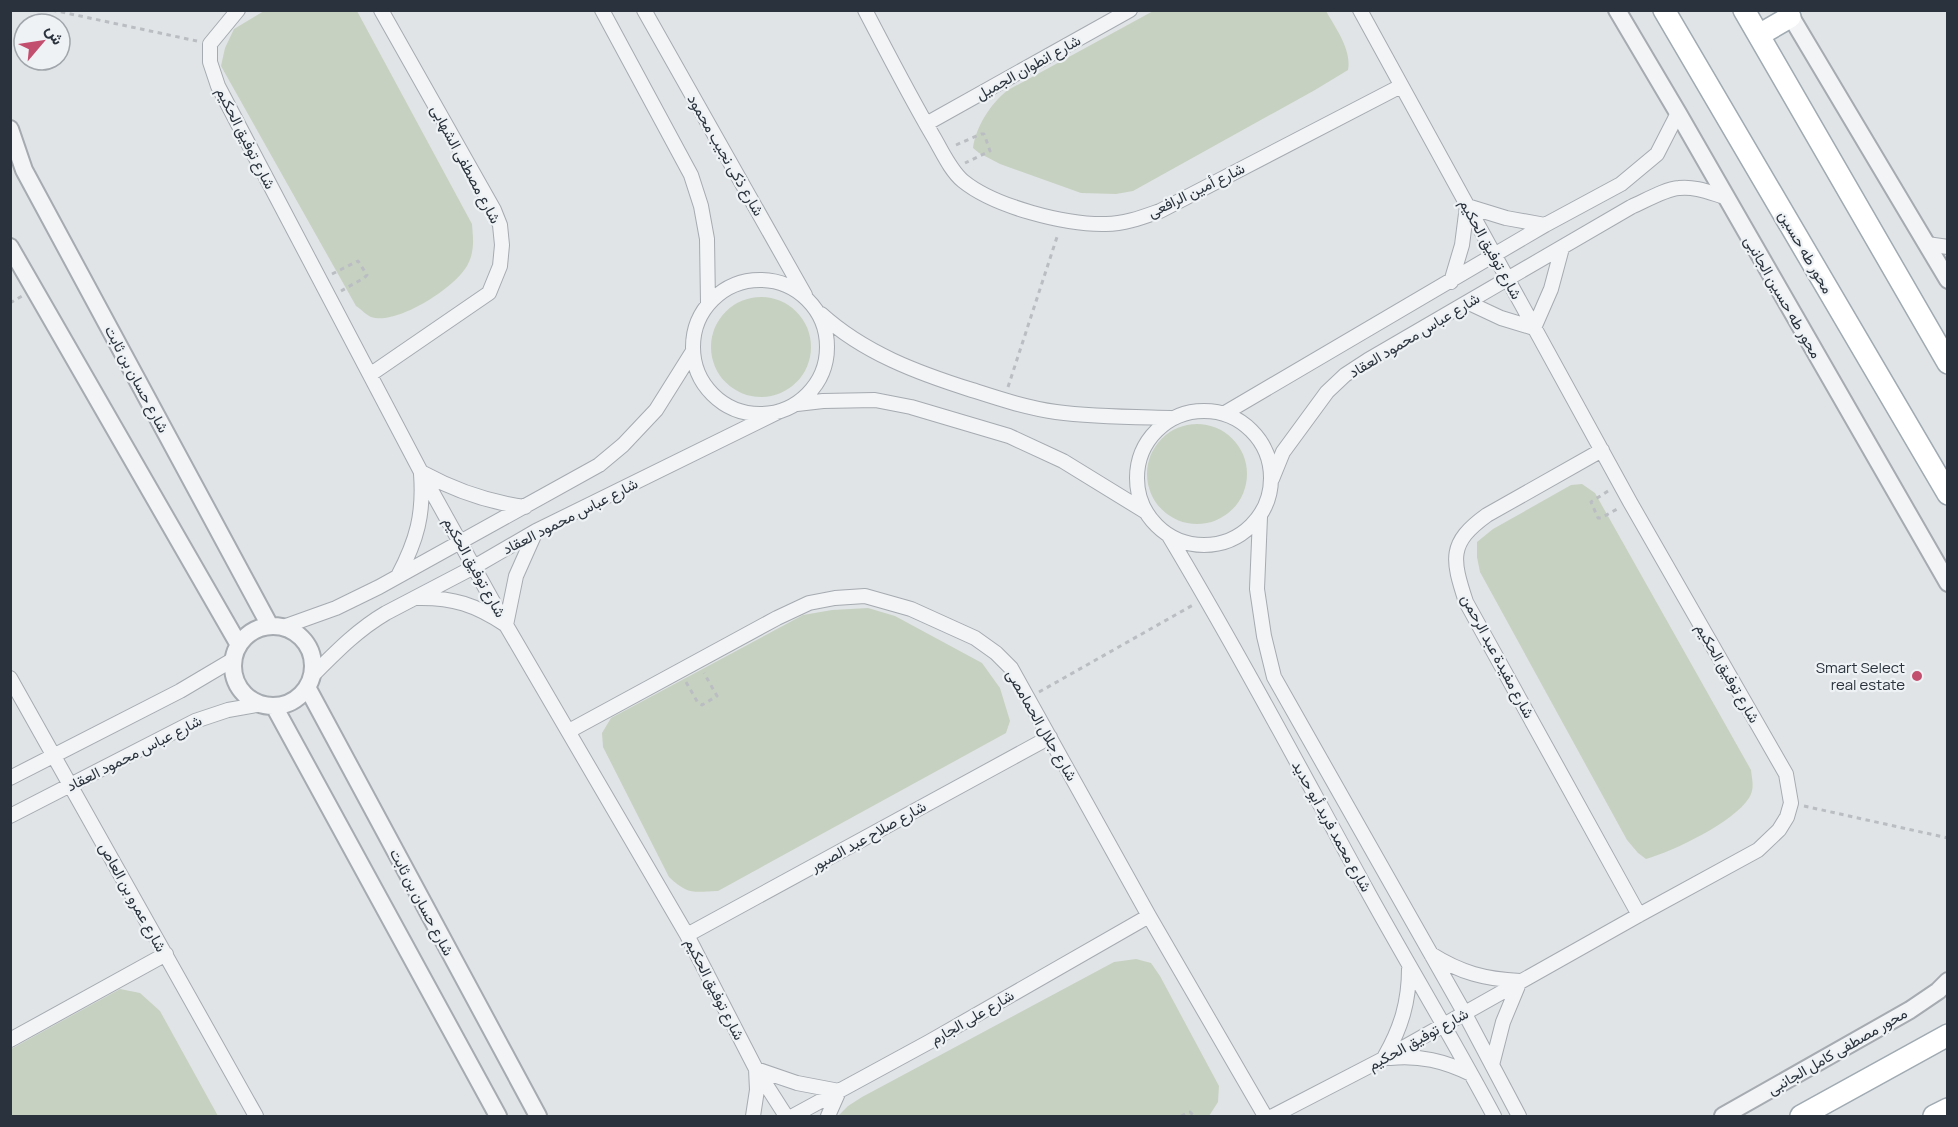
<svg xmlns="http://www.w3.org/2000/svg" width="1958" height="1127" font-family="Manrope,Vazirmatn,sans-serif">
	<rect width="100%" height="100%" fill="#e0e4e7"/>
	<path fill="#c7d1c1" d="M1155 10 1326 11C1335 27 1352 50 1348 70L1315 90 1133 191 1116 194 1081 193 1000 164 979 153 973 148C976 126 991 103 1008 90Z
		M264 11H357L472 224C473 238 475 250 468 264 457 287 396 326 371 317 366 315 361 309 356 306L221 66 225 48 234 29Z
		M711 347a50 50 0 1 1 100 0a50 50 0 1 1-100 0Z
		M1147 474a50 50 0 1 1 100 0a50 50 0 1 1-100 0Z
		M1582 484 1595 493 1751 770C1752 779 1755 789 1749 798 1734 822 1674 851 1646 859L1638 853 1627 840 1480 572 1477 557V542L1493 529 1571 485Z
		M868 608 895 616 982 663 1000 688 1010 721 1006 733 718 891C693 892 688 895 669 877L603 747 602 733 611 718 803 615 832 610Z
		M1136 959 1151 963 1160 976 1219 1086 1218 1102 1209 1116H838L848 1106 862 1097 1114 962Z
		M120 989 140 993 160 1011 218 1116H11V1049Z"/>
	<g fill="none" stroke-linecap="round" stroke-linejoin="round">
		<defs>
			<path id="minor" d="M238 10 210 44V62L218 86 421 472 506 625 687 935 756 1069 786 1116
				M602 10 691 175 701 206 707 239 708 303
				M644 10 805 295
				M865 10C887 52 909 95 933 136 942 151 950 170 963 181 995 207 1066 225 1106 224 1125 224 1143 217 1160 211L1401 86
				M926 124 1130 10
				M1927 244 1948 247
				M693 347a67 67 0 1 1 134 0a67 67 0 1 1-134 0Z
				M1451 282 1462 245 1467 206 1506 218 1545 225
				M1469 303 1501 318 1534 328 1551 289 1562 248
				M821 314C864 353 918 373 972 390 1000 399 1027 408 1056 412 1094 417 1133 417 1171 418
				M371 374 489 293 500 266 502 245 500 225 494 210 381 10
				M797 404 823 401 875 400 911 407 1009 436 1063 461 1146 512
				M1137 478a67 67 0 1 1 134 0a67 67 0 1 1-134 0Z
				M1225 413 1545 225 1621 184 1657 154 1678 113
				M1602 450 1487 515C1448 543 1452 559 1466 602L1639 915
				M423 473C456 491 488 502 525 507
				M1272 479 1283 452 1327 392 1345 375 1368 360 1631 207C1645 201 1665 189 1679 188 1695 186 1711 193 1725 197
				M1260 517 1257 589 1264 636 1274 677 1465 1014 1519 1116
				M1169 536C1239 653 1303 774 1369 894 1410 968 1454 1041 1494 1116
				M398 576C417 540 424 514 421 474
				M416 598C453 597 476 605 506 625L516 576 536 531
				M283 627 336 608 379 587 599 465 623 445 656 410 693 351
				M311 677C335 653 357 630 386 613L474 567 536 531 780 411
				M10 678 256 1116
				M569 731 777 618 809 603 835 598 865 596 911 609 975 638 996 653 1011 668 1149 916 1265 1116
				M10 778 180 691 234 659
				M10 816 195 721 228 710 262 704
				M687 935 1050 737
				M1431 954C1461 973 1485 979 1520 981L1503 1022 1492 1065
				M10 1040 166 954
				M1385 1056C1401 1028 1409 1002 1409 969
				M1390 1058C1420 1055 1444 1061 1471 1074
				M753 1116 757 1090 756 1069 797 1083 839 1091 828 1116
				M793 1116 929 1042 1149 916
				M1273 1116 1385 1058 1639 915 1758 850 1779 830 1787 817 1791 803 1786 774 1630 502 1360 10"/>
			<path id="tertiary" d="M1617 10 1678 113 1948 583
				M1787 10 1948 280
				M10 129 24 170 270 626
				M10 247 239 645
				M233 666a40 40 0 1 1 80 0a40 40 0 1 1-80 0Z
				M307 687 538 1116
				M274 706 498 1116
				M1723 1116 1910 1010 1938 991 1948 981"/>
			<path id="primary" d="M1664 10 1948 494
				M1744 10 1948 363
				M1759 35 1790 17
				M1801 1116 1948 1035
				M1934 1116 1948 1109"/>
		</defs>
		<use href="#minor" stroke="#a6abb1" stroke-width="16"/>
		<use href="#tertiary" stroke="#a6abb1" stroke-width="20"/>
		<use href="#primary" stroke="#a0aab2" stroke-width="24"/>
		<path stroke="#babec2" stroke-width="3" stroke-dasharray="4.5 4.5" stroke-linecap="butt" d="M52 10 197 41
			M956 145 981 134H984L990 151 965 163
			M332 274 358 261 367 275 364 278 341 291
			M10 303 22 296
			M1008 387 1058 234
			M1608 491 1591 502 1598 518H1601L1619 508
			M686 682 698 703 702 705 717 696 704 673
			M1039 692 1193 605
			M1804 806 1948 838
			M1181 1116 1190 1112 1194 1116"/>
		<use href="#minor" stroke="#f2f4f6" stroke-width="14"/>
		<use href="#tertiary" stroke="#f2f4f6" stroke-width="16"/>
		<use href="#primary" stroke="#fff" stroke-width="21"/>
	</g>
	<circle fill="#c34f6f" stroke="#eff2f5" stroke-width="2" cx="1917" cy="676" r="6"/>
	<g text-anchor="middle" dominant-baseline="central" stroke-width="4.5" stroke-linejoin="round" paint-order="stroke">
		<g font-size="15" fill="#2a333d" stroke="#eff2f5">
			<text transform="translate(1028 67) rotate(-29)">شارع انطوان الجميل</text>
			<text transform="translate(246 138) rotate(63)">شارع توفيق الحكيم</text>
			<text transform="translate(726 155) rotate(60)">شارع ذكى نجيب محمود</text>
			<text transform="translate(466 164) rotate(62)">شارع مصطفى الشهابى</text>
			<text transform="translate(1196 190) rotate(-26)">شارع أمين الرافعى</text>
			<text transform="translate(1491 249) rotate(61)">شارع توفيق الحكيم</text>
			<text transform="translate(1806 252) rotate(60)">محور طه حسين</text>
			<text transform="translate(1783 297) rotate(60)">محور طه حسين الجانبى</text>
			<text transform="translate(1414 335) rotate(-31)">شارع عباس محمود العقاد</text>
			<text transform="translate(137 379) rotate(62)">شارع حسان بن ثابت</text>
			<text transform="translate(570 516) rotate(-27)">شارع عباس محمود العقاد</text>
			<text transform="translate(475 567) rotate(61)">شارع توفيق الحكيم</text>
			<text transform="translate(1498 656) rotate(62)">شارع مفيدة عبد الرحمن</text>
			<text transform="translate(1728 673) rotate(60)">شارع توفيق الحكيم</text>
			<text transform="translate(1042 725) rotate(60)">شارع جلال الحمامصى</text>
			<text transform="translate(134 753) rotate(-27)">شارع عباس محمود العقاد</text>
			<text transform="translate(1332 826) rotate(61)">شارع محمد فريد أبو حديد</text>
			<text transform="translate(868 836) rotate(-29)">شارع صلاح عبد الصبور</text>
			<text transform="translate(133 897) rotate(61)">شارع عمرو بن العاص</text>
			<text transform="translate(422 902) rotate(62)">شارع حسان بن ثابت</text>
			<text transform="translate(715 989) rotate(63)">شارع توفيق الحكيم</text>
			<text transform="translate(972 1017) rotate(-30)">شارع على الجارم</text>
			<text transform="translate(1418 1039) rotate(-29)">شارع توفيق الحكيم</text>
			<text transform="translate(1837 1051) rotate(-30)">محور مصطفى كامل الجانبى</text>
		</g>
		<g font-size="15" fill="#2a333d" stroke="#eff2f5" text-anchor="end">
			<text x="1905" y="667">Smart Select<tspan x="1905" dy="17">real estate</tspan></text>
		</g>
	</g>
	<rect width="1958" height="1127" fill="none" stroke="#2a333d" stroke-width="24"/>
	<g transform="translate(42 42) rotate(61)"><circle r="28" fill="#eff2f5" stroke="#a0a6ab" stroke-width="1.5"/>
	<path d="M0-4.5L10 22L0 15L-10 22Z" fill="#c34f6f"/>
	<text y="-9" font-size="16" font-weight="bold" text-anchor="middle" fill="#2a333d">ش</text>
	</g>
</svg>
